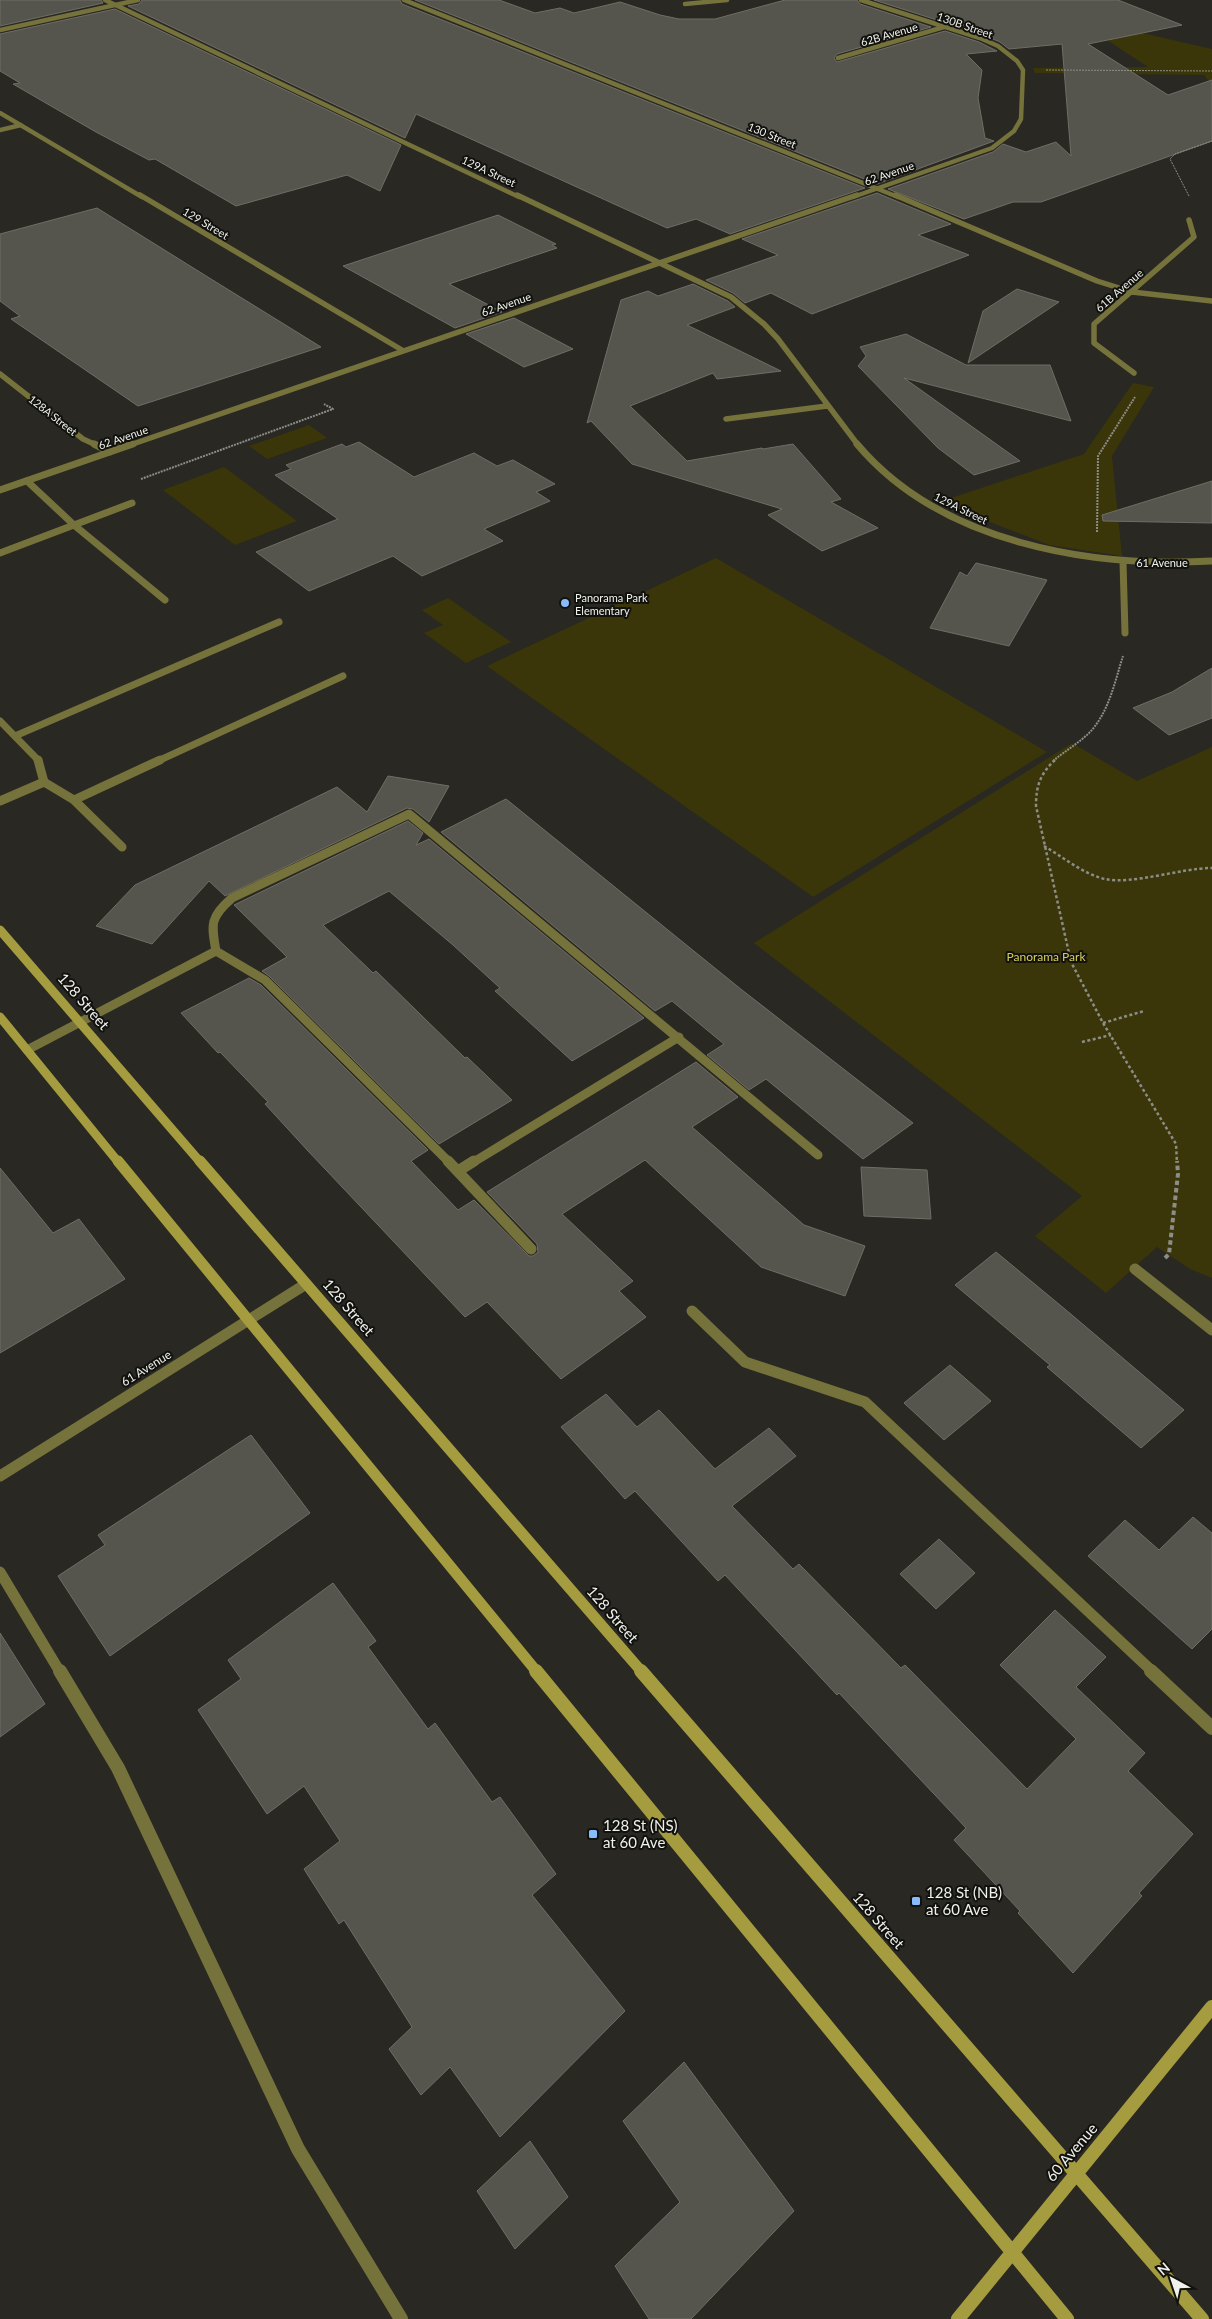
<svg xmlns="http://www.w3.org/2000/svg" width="1212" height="2319" font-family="Lato,sans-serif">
	<rect width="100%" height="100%" fill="#292822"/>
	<path fill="#3a3609" d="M1081 23 1142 33 1212 49V86L1204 75 1035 73 1033 68 1148 67Z
		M1133 383 1154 387 1112 456 1122 556 1049 545 939 502 1084 454Z
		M309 425 327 438 267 459 249 446Z
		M224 467 297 521 235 545 163 490Z
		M716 558 1047 752 813 897 487 666Z
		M448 598 511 642 466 663 424 633 443 625 422 610Z
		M1072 743 1137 781 1212 747V1278L1190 1269 1157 1247 1106 1293 1035 1236 1082 1196 754 943Z"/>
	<path fill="#55544d" stroke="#6f6e66" d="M0 0H101L103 3 0 26Z
		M142 0H400L402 4 865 188 730 234 696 219 667 228 416 114 405 138 128 6 139 4Z
		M415 0H499L535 13 560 8 574 13 620 2 660 15 679 19H715L785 0H857L860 4 931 27 837 54 834 58 837 62 945 31 979 42 997 51 966 54 982 70 978 98 985 138 994 141 877 184Z
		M874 0H1118L1182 25 1088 44 1168 95 1212 80V141L1041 202H1013L964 219 888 189 993 152 1003 144 1026 152 1056 142 1071 156 1062 44 1009 49 1000 42 981 34Z
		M115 9 401 145 380 191 347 175 236 206 155 159 149 160 96 132 13 84 20 83 0 71V34Z
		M877 193 951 224 918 235 969 255 812 314 771 293 745 303 733 293 706 280 778 255 742 239Z
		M97 208 211 279 321 347 138 406 11 319 20 316 0 301V234Z
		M498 215 556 244 552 245 557 248 449 284 502 312 455 328 343 266Z
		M693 284 728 301 735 307 687 325 781 371 717 379 713 373 630 406 687 461 762 448 763 449 793 444 841 499 831 502 878 528 822 551 768 515 782 509 632 464 591 421 587 423 621 300 648 291 658 296Z
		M1017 289 1059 302 968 363 983 311Z
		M514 318 573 349 524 367 466 334Z
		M906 334 966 365H1050L1071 421 904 378 1020 461 974 475 938 448 858 366 866 356 860 347Z
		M359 442 414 477 474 453 497 466 513 460 555 484 536 492 550 501 484 529 503 541 422 576 393 556 309 591 256 552 338 519 275 475 291 469 286 465 342 444 346 447Z
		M1212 481V523L1103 521 1102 515Z
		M976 563 1047 580 1009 646 930 628 960 572 967 576Z
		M1212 668V718L1169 735 1133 708 1172 692Z
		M388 776 449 786 429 822 413 809 407 808 225 896 209 881 152 944 96 926 135 885 337 787 367 812Z
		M506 799 742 990 913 1123 863 1159 766 1079 749 1090 707 1055 724 1044 672 1001 655 1011 441 832Z
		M408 821 423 833 416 845 429 839 644 1018 572 1061 495 991 500 988 453 945 389 891 323 925 373 973 376 971 465 1058 467 1057 512 1100 439 1144 269 976 262 971 287 957 234 905Z
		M249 978 261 985 428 1150 411 1161 458 1210 474 1200 529 1256H533L538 1252 537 1244 487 1192 696 1062 738 1097 692 1127 804 1225 865 1246 845 1296 761 1267 645 1160 562 1214 633 1281 619 1291 646 1317 561 1379 487 1302 465 1317 309 1152 265 1104 268 1102 220 1052 218 1053 181 1013Z
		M861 1167 927 1170 931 1219 864 1216Z
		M0 1168 53 1233 79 1219 125 1279 0 1353Z
		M996 1252 1066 1310 1184 1410 1141 1448 1047 1367 1050 1365 955 1285Z
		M950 1365 991 1401 944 1440 904 1403Z
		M606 1394 637 1427 659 1410 715 1469 769 1428 796 1456 732 1506 793 1569 799 1564 901 1668 905 1665 1027 1789 1076 1739 1000 1665 1055 1610 1106 1657 1076 1687 1145 1753 1128 1771 1193 1834 1139 1893 1142 1896 1073 1973 1018 1913 1020 1911 954 1840 966 1828 839 1693 837 1695 725 1575 718 1581 635 1491 625 1499 561 1427Z
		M251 1435 310 1513 110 1656 58 1576 105 1545 98 1535Z
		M1193 1517 1212 1533V1629L1192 1649 1088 1556 1125 1520 1159 1550Z
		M939 1539 975 1573 936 1609 900 1574Z
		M333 1583 376 1641 368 1647 428 1729 435 1723 492 1802 500 1797 556 1874 532 1895 625 2011 500 2137 450 2067 421 2095 389 2049 412 2027 344 1920 339 1924 304 1869 340 1841 304 1786 267 1814 198 1710 241 1679 228 1660Z
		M0 1633 45 1704 0 1737Z
		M684 2062 794 2211 691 2319H649L615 2266 680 2202 623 2121Z
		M530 2141 568 2197 515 2249 477 2191Z"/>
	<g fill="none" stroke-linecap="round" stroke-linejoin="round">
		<path stroke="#8d8d88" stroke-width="1" stroke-dasharray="2 1" stroke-linecap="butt" d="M1046 70 1212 71
			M1189 196 1170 159 1175 154 1212 141"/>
		<path stroke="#8d8d88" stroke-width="2" stroke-dasharray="2 1" stroke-linecap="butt" d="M141 479 333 409 324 404
			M1097 532 1098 456 1135 397
			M1053 761C1065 751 1079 743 1090 732 1109 712 1115 681 1123 656"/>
		<path stroke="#8d8d88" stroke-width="2.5" stroke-dasharray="3 2.5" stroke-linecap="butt" d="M1055 760C1040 774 1036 786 1036 806L1071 962 1103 1023 1176 1144 1177 1163
			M1044 846C1063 857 1083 874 1105 879 1132 885 1181 868 1212 868
			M1103 1023 1144 1011
			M1082 1042 1111 1035"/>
		<path stroke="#8d8d88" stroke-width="4" stroke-dasharray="4.5 3" stroke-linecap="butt" d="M1165 1258 1169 1254 1178 1174 1177 1161"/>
		<path stroke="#76723b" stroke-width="4.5" d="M0 30 138 0"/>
		<path stroke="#76723b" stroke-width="7" d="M27 481 74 525 165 600
			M0 553 132 503
			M0 721 39 761
			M15 736 279 622
			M158 761 343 676"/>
		<path stroke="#76723b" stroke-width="9" d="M38 760 44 782 74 800 122 847
			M74 800 160 760
			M0 801 44 782
			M27 1050 216 951
			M450 1163 265 980 216 951C211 924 210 917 232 898L409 814 818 1155
			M472 1163 679 1037"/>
		<path stroke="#76723b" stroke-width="11" d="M448 1161 531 1249
			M458 1171 474 1161
			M692 1311 745 1362 865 1402 1153 1672
			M0 1572 60 1672"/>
		<path stroke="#76723b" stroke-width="14" d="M60 1671 118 1768 298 2149 401 2319
			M1151 1671 1212 1728"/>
		<path stroke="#76723b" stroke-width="4.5" d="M105 0 519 197
			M404 0 898 197
			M685 4 727 0
			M838 58 944 27
			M0 113 142 197
			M0 130 21 125
			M853 197 992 148 1014 131 1021 119 1023 70 1017 61 998 46 980 38 861 0"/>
		<path stroke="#76723b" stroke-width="5.5" d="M140 195 402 350
			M517 195 731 297 764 324 778 339 858 445
			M895 195 1097 281 1132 292 1212 301
			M1134 373 1094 343V324L1194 237 1189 220
			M0 374 83 439 96 445
			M726 419 827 406
			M130 445 857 195"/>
		<path stroke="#76723b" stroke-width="7" d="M94 444 110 452
			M857 444C940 543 1090 568 1212 561
			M0 490 133 444
			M1123 562 1125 633"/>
		<path stroke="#76723b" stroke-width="11" d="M1135 1269 1212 1330
			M0 1476 306 1284"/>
		<path stroke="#a49c3f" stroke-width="9" d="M0 930 201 1163
			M0 1017 119 1163"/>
		<path stroke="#a49c3f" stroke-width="11" d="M118 1161 537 1672
			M200 1161 642 1672"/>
		<path stroke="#a49c3f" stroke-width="14" d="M536 1671 1067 2319
			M641 1671 1202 2319
			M958 2319 1212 2007"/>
	</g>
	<g fill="#87bbfb" stroke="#11110e" stroke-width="2">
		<circle cx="565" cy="603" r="5"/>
		<rect x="588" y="1829" width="10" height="10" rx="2.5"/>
		<rect x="911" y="1896" width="10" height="10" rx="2.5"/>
	</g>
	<g text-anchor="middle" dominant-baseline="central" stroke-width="4" stroke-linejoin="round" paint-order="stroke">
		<g font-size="11" fill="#f0f0ec" stroke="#11110e">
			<text transform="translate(965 25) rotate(19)">130B Street</text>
			<text transform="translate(889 34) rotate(-16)">62B Avenue</text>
			<text transform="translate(772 135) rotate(22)">130 Street</text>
			<text transform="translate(489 171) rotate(25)">129A Street</text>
			<text transform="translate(889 173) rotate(-19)">62 Avenue</text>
			<text transform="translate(206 223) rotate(31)">129 Street</text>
			<text transform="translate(1119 290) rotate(-41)">61B Avenue</text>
			<text transform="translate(506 304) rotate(-19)">62 Avenue</text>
			<text transform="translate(53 415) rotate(38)">128A Street</text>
			<text transform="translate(123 437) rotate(-19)">62 Avenue</text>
			<text transform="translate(961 508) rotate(26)">129A Street</text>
			<text x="1162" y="562">61 Avenue</text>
		</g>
		<g font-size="11" fill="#f0f0ec" stroke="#11110e" text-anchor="start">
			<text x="575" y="597">Panorama Park<tspan x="575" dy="13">Elementary</tspan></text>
		</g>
		<g font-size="12" fill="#d8ce59" stroke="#11110e">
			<text x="1046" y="956">Panorama Park</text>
		</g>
		<g font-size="12" fill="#f0f0ec" stroke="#11110e">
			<text transform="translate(146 1368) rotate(-32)">61 Avenue</text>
		</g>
		<g font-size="15" fill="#f0f0ec" stroke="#11110e">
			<text transform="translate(84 1001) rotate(49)">128 Street</text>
			<text transform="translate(349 1307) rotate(49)">128 Street</text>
			<text transform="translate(613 1614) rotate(49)">128 Street</text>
			<text transform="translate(879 1920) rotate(49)">128 Street</text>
			<text transform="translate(1071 2152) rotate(-50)">60 Avenue</text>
		</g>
		<g font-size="15" fill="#f0f0ec" stroke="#11110e" text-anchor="start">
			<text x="603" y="1825">128 St (NS)<tspan x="603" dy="17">at 60 Ave</tspan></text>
			<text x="926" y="1892">128 St (NB)<tspan x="926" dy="17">at 60 Ave</tspan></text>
		</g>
	</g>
	<g transform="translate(1172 2279) rotate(320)" stroke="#11110e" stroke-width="4" paint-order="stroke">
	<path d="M0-4L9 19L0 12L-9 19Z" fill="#f0f0ec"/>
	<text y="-8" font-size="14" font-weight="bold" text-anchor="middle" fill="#f0f0ec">N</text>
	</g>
</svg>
